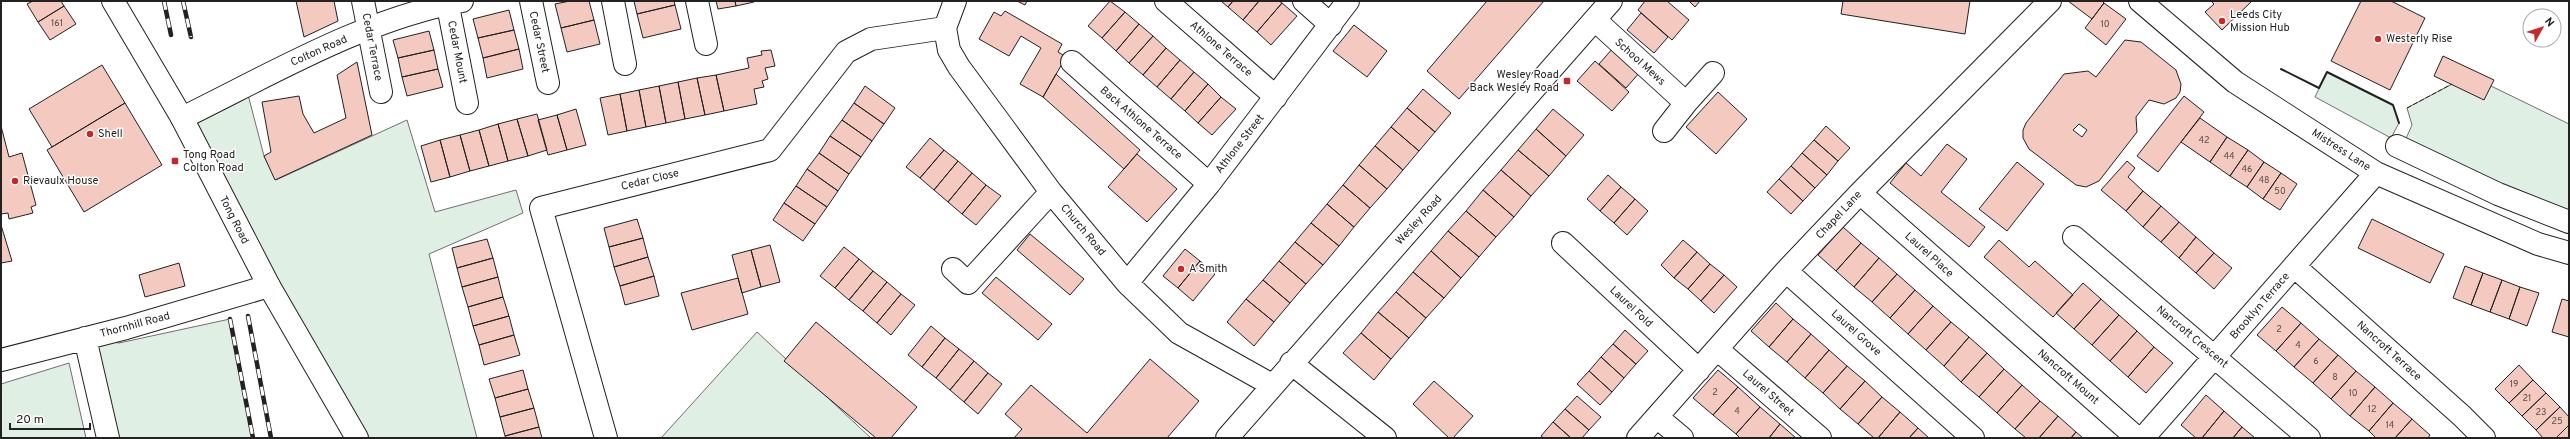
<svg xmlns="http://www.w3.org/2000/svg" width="2570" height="439" font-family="Overpass,sans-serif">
	<rect width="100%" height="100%" fill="#fff"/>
	<path fill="#e0efe3" stroke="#6f6f6f" d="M2327 72 2393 105 2399 123 2391 138 2315 97Z
		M2452 84 2491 86 2569 124V217L2404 143 2412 125 2407 108Z
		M246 87 264 156 276 180 407 120 435 212 516 190 523 213 429 254 477 438H357L182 118Z
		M230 319 253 438H108L85 338 119 343Z
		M757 332 871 438H661Z
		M69 363 86 438H1V384Z"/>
	<path fill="#f3c9c0" stroke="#222" fill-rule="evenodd" d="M33 1H61L64 6 38 22 27 4Z
		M296 1H334L338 21 304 37Z
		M570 1H589L594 20 561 28 555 4Z
		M634 1H674L675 5 637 14Z
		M716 1H735L736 6 718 9Z
		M735 1H753L754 2 736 6Z
		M1017 1H1027L1025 5Z
		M1110 1 1125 12 1102 38 1088 26Z
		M1221 1H1233L1228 7Z
		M1233 1H1259L1243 20 1228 7Z
		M1259 1H1279L1282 3 1257 32 1243 20Z
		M1487 1H1544L1459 99 1427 71Z
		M1645 1H1667L1689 20 1672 40 1638 10Z
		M1689 1H1700L1695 7Z
		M1843 1H1970L1965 34 1841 14Z
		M2068 1H2102L2104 3 2092 19Z
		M2211 1H2252L2222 30 2205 12 2214 4Z
		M2361 1H2391L2425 18 2390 90 2331 61Z
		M1282 3 1297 16 1271 45 1257 32Z
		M2104 3 2126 19 2106 45 2085 28Z
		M675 5 681 29 643 38 637 14Z
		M64 6 76 24 50 40 38 22Z
		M509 10 514 30 478 38 473 19Z
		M1005 11 1062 44 1058 52 1066 57 1043 97 1020 84 1041 48 1021 36 1009 56 979 39 994 12 1001 16Z
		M1125 12 1139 24 1116 51 1102 38Z
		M1641 13 1668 37 1654 53 1627 30Z
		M594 20 600 44 567 52 561 28Z
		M1139 24 1153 36 1129 63 1116 51Z
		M1354 25 1387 51 1367 77 1333 51Z
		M514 30 519 49 483 58 478 38Z
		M429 31 434 50 398 58 393 40Z
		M1153 36 1166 48 1143 75 1129 63Z
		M2125 40 2141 42 2176 70 2181 84 2180 92 2176 98 2164 104 2149 100 2136 117 2137 132 2099 181 2086 187 2076 185 2029 149 2023 138V130L2026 123 2064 74 2088 71 2096 77ZM2079 124 2087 130 2082 137 2073 130Z
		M1166 48 1180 60 1157 87 1143 75Z
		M1613 48 1640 72 1626 88 1599 64Z
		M519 49 523 69 487 78 483 58Z
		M434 50 438 69 402 77 398 58Z
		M771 50 775 66 765 68 768 79 762 81 764 87 754 89 757 104 724 111 716 75 749 68 747 58 762 55 761 51Z
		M2443 56 2494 80 2484 100 2434 76Z
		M1180 60 1194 72 1171 99 1157 87Z
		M1595 61 1629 92 1612 111 1577 81Z
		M357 62 372 135 275 180 264 156 271 152 262 102 299 96 303 114 314 133 346 118 337 75Z
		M102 65 125 103 52 147 29 109Z
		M438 69 443 87 407 96 402 77Z
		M1194 72 1208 84 1185 111 1171 99Z
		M1056 74 1140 150 1124 169 1043 97Z
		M716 75 724 111 705 115 697 78Z
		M697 78 705 115 685 119 678 82Z
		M678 82 685 119 666 123 659 86Z
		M1208 84 1221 97 1198 123 1185 111Z
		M659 86 666 123 646 127 639 90Z
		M865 86 895 108 884 124 854 103Z
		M1423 89 1451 113 1435 132 1407 108Z
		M639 90 646 127 627 131 620 94Z
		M1718 92 1747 119 1716 154 1686 127Z
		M620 94 627 131 608 135 600 98Z
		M2184 96 2204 112 2158 172 2137 156Z
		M1221 97 1236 109 1212 135 1198 123Z
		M125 103 162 165 84 212 47 150Z
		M854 103 884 124 872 141 842 120Z
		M1407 108 1435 132 1419 151 1391 127Z
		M576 109 586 145 567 150 557 115Z
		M1553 109 1584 135 1566 156 1536 129Z
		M537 114 547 150 528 156 517 119Z
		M557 115 567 150 548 155 538 120Z
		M2200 118 2227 137 2210 162 2181 142Z
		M517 119 528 156 508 161 498 124Z
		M842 120 872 141 861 157 830 136Z
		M498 124 508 161 489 166 479 130Z
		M1 126 9 157 22 153 36 205 31 207 33 213 9 219 8 213 1 214Z
		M1826 126 1850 148 1838 161 1814 140Z
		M1391 127 1419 151 1403 170 1375 146Z
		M1536 129 1566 156 1549 176 1518 150Z
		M479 130 489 166 470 171 460 135Z
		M460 135 470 171 450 177 440 140Z
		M830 136 861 157 849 174 819 153Z
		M2227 137 2248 150 2230 176 2210 162Z
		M930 138 944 150 920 178 906 167Z
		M440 140 450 177 431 182 421 146Z
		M1814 140 1838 161 1827 175 1802 153Z
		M1947 144 1967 159 1941 192 1985 227 1969 247 1890 183 1906 163 1921 176Z
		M1375 146 1403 170 1387 189 1359 165Z
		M944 150 958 161 934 190 920 178Z
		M1518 150 1549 176 1531 196 1501 170Z
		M2248 150 2264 162 2247 187 2230 176Z
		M819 153 849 174 838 191 807 169Z
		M1802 153 1827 175 1815 188 1791 166Z
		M1137 154 1177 189 1147 222 1108 187Z
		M958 161 972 173 948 202 934 190Z
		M2127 161 2135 168 2128 177 2143 191 2126 211 2101 190Z
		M2017 162 2044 184 2007 231 1979 209Z
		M2264 162 2281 173 2263 199 2247 187Z
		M1359 165 1387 189 1370 208 1343 185Z
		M1791 166 1815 188 1803 201 1779 179Z
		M807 169 838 191 827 207 796 186Z
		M1501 170 1531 196 1514 217 1483 190Z
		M972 173 986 185 962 214 948 202Z
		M2281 173 2297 184 2280 210 2263 199Z
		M1608 175 1621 187 1600 211 1587 199Z
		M1779 179 1803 201 1791 214 1767 192Z
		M986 185 1001 196 976 225 962 214Z
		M1343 185 1370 208 1354 227 1327 204Z
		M796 186 827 207 815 224 784 203Z
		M1621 187 1635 199 1614 223 1600 211Z
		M1483 190 1514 217 1496 237 1466 211Z
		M2143 191 2161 206 2143 227 2126 211Z
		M1635 199 1648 211 1627 235 1614 223Z
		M784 203 815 224 803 241 773 220Z
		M1327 204 1354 227 1339 246 1311 223Z
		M2161 206 2179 222 2161 242 2143 227Z
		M1466 211 1496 237 1479 257 1448 231Z
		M637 219 643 238 609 247 604 228Z
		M2372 219 2444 254 2430 283 2358 248Z
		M2179 222 2196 237 2179 258 2161 242Z
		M1311 223 1339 246 1323 265 1295 242Z
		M1 225 12 261 1 263Z
		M1843 227 1861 243 1836 271 1818 255Z
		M1448 231 1479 257 1461 278 1431 251Z
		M1030 234 1084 279 1070 295 1017 250Z
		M2196 237 2214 253 2196 273 2179 258Z
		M643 238 648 257 614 267 609 247Z
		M487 239 493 258 457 268 452 248Z
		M1683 240 1697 252 1674 278 1661 265Z
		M1999 240 2029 267 2035 261 2073 295 2053 317 1984 257Z
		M1295 242 1323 265 1306 284 1279 261Z
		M1861 243 1879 258 1854 287 1836 271Z
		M770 245 780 282 761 287 751 250Z
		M844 247 859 259 835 288 820 276Z
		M1185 249 1200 261 1178 288 1163 276Z
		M751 250 761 287 742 293 732 255Z
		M1431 251 1461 278 1444 298 1413 272Z
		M1697 252 1710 264 1688 289 1674 278Z
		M2214 253 2232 268 2214 289 2196 273Z
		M648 257 654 276 620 286 614 267Z
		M493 258 498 277 462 287 457 268Z
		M1879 258 1897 274 1872 302 1854 287Z
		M859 259 873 271 849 300 835 288Z
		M1200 261 1215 274 1193 301 1178 288Z
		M1279 261 1306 284 1290 303 1263 280Z
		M179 263 185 286 145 297 139 275Z
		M1710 264 1724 275 1701 301 1688 289Z
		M2465 266 2483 273 2471 305 2453 298Z
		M873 271 887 282 863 311 849 300Z
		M1413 272 1444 298 1426 318 1396 292Z
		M2483 273 2502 280 2490 312 2471 305Z
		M1897 274 1915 290 1890 318 1872 302Z
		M1724 275 1737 287 1714 313 1701 301Z
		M654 276 659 296 625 305 620 286Z
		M498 277 503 297 468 307 462 287Z
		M996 277 1052 324 1038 340 982 293Z
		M738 278 748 314 692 330 681 293Z
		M1263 280 1290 303 1274 322 1246 299Z
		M2502 280 2520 287 2509 319 2490 312Z
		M887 282 901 294 877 323 863 311Z
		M2083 283 2101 299 2074 329 2056 313Z
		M2520 287 2539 293 2527 326 2509 319Z
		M1915 290 1933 306 1908 334 1890 318Z
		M1396 292 1426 318 1409 338 1378 312Z
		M901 294 915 305 891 335 877 323Z
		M503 297 509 316 473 326 468 307Z
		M1246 299 1274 322 1254 346 1227 322Z
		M2101 299 2119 315 2092 345 2074 329Z
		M2562 299 2569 301V337L2552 332Z
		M1776 303 1793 319 1769 347 1751 331Z
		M1933 306 1951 322 1926 350 1908 334Z
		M2282 307 2301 323 2276 351 2257 335Z
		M1378 312 1409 338 1391 359 1361 333Z
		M2119 315 2137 331 2110 361 2092 345Z
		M509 316 514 335 479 345 473 326Z
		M1793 319 1811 334 1787 362 1769 347Z
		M816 322 917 407 891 438H876L784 361Z
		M1951 322 1969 337 1944 366 1926 350Z
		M2301 323 2319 339 2294 367 2276 351Z
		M931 326 945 338 922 367 908 355Z
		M1625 330 1648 351 1636 364 1613 344Z
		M2137 331 2154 347 2128 377 2110 361Z
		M1361 333 1391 359 1374 380 1343 353Z
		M1811 334 1829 350 1805 378 1787 362Z
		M514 335 520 355 484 365 479 345Z
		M1969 337 1987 353 1961 382 1944 366Z
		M945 338 959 349 936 378 922 367Z
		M2319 339 2338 355 2313 383 2294 367Z
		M1613 344 1636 364 1624 378 1601 357Z
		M2154 347 2173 363 2146 393 2128 377Z
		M959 349 974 361 950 390 936 378Z
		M1829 350 1847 366 1823 393 1805 378Z
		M1987 353 2004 369 1979 397 1961 382Z
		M2338 355 2356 371 2331 399 2313 383Z
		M1601 357 1624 378 1612 392 1589 371Z
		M1150 359 1199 401 1167 438H1014L1022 429 1005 414 1031 385 1087 433Z
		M974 361 988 373 964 402 950 390Z
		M2519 365 2533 380 2509 403 2495 389Z
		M1847 366 1865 381 1840 409 1823 393Z
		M2004 369 2022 385 1997 413 1979 397Z
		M523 370 528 389 495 398 489 379Z
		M1718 370 1738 387 1713 415 1693 398Z
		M1589 371 1612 392 1600 405 1577 384Z
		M2356 371 2375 387 2350 416 2331 399Z
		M988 373 1002 384 978 414 964 402Z
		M2533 380 2546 393 2522 416 2509 403Z
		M1434 381 1473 416 1453 438H1449L1413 404Z
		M1865 381 1882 397 1858 424 1840 409Z
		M2022 385 2040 401 2015 429 1997 413Z
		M1738 387 1760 407 1736 434 1713 415Z
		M2375 387 2393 403 2369 431 2350 416Z
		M528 389 534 408 500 417 495 398Z
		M2546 393 2560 407 2536 430 2522 416Z
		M2206 395 2224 411 2202 438H2196L2181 425Z
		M1577 396 1601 417 1589 430 1565 409Z
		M1882 397 1900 412 1878 438H1874L1858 424Z
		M2040 401 2058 416 2039 438H2026L2015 429Z
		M2393 403 2412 419 2395 438H2376L2369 431Z
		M1760 407 1780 424 1769 438H1740L1736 434Z
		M2560 407 2569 417V425L2556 438H2543L2536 430Z
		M534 408 539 427 505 436 500 417Z
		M1565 409 1589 430 1582 438H1571L1553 422Z
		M2224 411 2242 427 2233 438H2202Z
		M1900 412 1918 428 1909 438H1878Z
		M2058 416 2076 432 2071 438H2039Z
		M2412 419 2430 435 2428 438H2395Z
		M1553 422 1571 438H1544L1541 436Z
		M1780 424 1796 438H1769Z
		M2569 425V438H2556Z
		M539 427 542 438H506L505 436Z
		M2242 427 2255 438H2233Z
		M1918 428 1929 438H1909Z
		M2076 432 2083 438H2071Z"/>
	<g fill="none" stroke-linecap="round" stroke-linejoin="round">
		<defs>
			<path id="minor" d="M363 1 381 92
				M447 1 467 103
				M531 1 548 83
				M613 1 625 64
				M697 1 706 44
				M1166 1 1276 97
				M1304 1 1331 25
				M2140 1 2235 82 2376 173 2538 244 2569 253
				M1595 20 1686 103 1713 73
				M945 28 949 50 959 67 1051 192 1127 283 1179 333 1272 385
				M945 28 955 1
				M1072 62 1209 184
				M182 118C272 74 362 20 462 1
				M1664 131 1686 103
				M2397 146 2498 194 2569 222
				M1860 193 2137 438
				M2074 237 2309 438
				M1563 243 1699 370
				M2294 266 2462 416 2484 438
				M953 269 968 283 1051 192
				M1786 271 1973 438
				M1127 283 1209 184 1348 1
				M85 338 108 438
				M1717 349 1820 438
				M1 360 126 328 269 286
				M1291 363 1385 438
				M1657 417 1682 438
				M606 438 541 208 770 150 846 52 871 39 945 28
				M1227 438 1611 1
				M1638 438 1786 271 1860 193 2050 1
				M2143 438 2376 173"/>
			<path id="major" d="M113 1 182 118 269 286 357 438"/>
		</defs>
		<use href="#minor" stroke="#222" stroke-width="24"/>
		<use href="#major" stroke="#222" stroke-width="24"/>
		<use href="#minor" stroke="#fff" stroke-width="22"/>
		<use href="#major" stroke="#fff" stroke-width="22"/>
		<defs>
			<path id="rail" d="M164 1 171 35
				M183 1 191 37
				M248 316 271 438
				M230 319 253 438"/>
		</defs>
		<use href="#rail" stroke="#222" stroke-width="4.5"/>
		<use href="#rail" stroke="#fff" stroke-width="3" stroke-dasharray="9" stroke-linecap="butt"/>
		<path stroke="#222" stroke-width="1" stroke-dasharray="5 2" stroke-linecap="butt" d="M2407 108 2452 84"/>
		<path stroke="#222" stroke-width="2" d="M2281 69 2319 88 2327 72 2393 105 2399 123"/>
	</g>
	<g fill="#c62828" stroke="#fff" stroke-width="1.5">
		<circle cx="2222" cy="21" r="4"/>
		<circle cx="2378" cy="39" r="4"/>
		<rect x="1563" y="77" width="8" height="8" rx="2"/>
		<circle cx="90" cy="134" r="4"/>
		<rect x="171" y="157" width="8" height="8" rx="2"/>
		<circle cx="15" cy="181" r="4"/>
		<circle cx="1181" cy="269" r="4"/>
	</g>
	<g text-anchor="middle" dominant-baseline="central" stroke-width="3" stroke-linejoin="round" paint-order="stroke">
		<g font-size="9" fill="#564c4a">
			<text x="57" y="23">161</text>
			<text x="2105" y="24">10</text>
			<text x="2204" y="140">42</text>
			<text x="2229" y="156">44</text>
			<text x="2247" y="169">46</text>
			<text x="2264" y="180">48</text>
			<text x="2280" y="191">50</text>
			<text x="2279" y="329">2</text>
			<text x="2298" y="345">4</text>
			<text x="2316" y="361">6</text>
			<text x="2335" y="377">8</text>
			<text x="2514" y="384">19</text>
			<text x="1715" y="392">2</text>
			<text x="2353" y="393">10</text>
			<text x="2527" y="398">21</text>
			<text x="2372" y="409">12</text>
			<text x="1737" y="411">4</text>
			<text x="2541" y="412">23</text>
			<text x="2557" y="421">25</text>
			<text x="2390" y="425">14</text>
		</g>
		<g font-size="11" fill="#222" stroke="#fff" text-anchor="start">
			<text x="2230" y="15">Leeds City<tspan x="2230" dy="13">Mission Hub</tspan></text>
			<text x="2386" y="39">Westerly Rise</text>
			<text x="1559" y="75" text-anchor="end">Wesley Road<tspan x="1559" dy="13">Back Wesley Road</tspan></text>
			<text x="98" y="134">Shell</text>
			<text x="183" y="155">Tong Road<tspan x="183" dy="13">Colton Road</tspan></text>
			<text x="23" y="181">Rievaulx House</text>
			<text x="1189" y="269">A Smith</text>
		</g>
		<g font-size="11" fill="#222" stroke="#fff">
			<text transform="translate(539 42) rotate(78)">Cedar Street</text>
			<text transform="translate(372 47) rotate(79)">Cedar Terrace</text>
			<text transform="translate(1221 49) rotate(41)">Athlone Terrace</text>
			<text transform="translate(319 51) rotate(-24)">Colton Road</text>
			<text transform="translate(457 52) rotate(79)">Cedar Mount</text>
			<text transform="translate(1640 62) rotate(42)">School Mews</text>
			<text transform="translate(1141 123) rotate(41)">Back Athlone Terrace</text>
			<text transform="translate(1240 144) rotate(-52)">Athlone Street</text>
			<text transform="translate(2341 150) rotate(33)">Mistress Lane</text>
			<text transform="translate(650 180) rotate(-14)">Cedar Close</text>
			<text transform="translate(1839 215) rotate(-47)">Chapel Lane</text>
			<text transform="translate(234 220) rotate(63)">Tong Road</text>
			<text transform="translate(1419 220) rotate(-48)">Wesley Road</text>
			<text transform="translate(1083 230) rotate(50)">Church Road</text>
			<text transform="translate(1929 255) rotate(42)">Laurel Place</text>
			<text transform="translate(2260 306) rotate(-49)">Brooklyn Terrace</text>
			<text transform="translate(1631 307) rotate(43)">Laurel Fold</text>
			<text transform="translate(135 325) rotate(-15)">Thornhill Road</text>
			<text transform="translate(1856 333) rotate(42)">Laurel Grove</text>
			<text transform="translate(2192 337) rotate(40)">Nancroft Crescent</text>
			<text transform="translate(2389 351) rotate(42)">Nancroft Terrace</text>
			<text transform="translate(2068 377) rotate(41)">Nancroft Mount</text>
			<text transform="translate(1768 393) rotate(41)">Laurel Street</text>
		</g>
	</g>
	<rect width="2570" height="439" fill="none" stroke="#222222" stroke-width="4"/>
	<g transform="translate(2542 28) rotate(51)"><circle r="19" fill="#ffffff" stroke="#a7a7a7"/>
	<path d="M0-3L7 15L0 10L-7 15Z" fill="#c62828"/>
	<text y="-6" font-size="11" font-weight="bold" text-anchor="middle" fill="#222222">N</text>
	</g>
	<path d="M10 423v6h80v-6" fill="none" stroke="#222222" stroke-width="2"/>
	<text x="16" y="423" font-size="12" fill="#222222" stroke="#ffffff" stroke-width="3" paint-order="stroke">20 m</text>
</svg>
